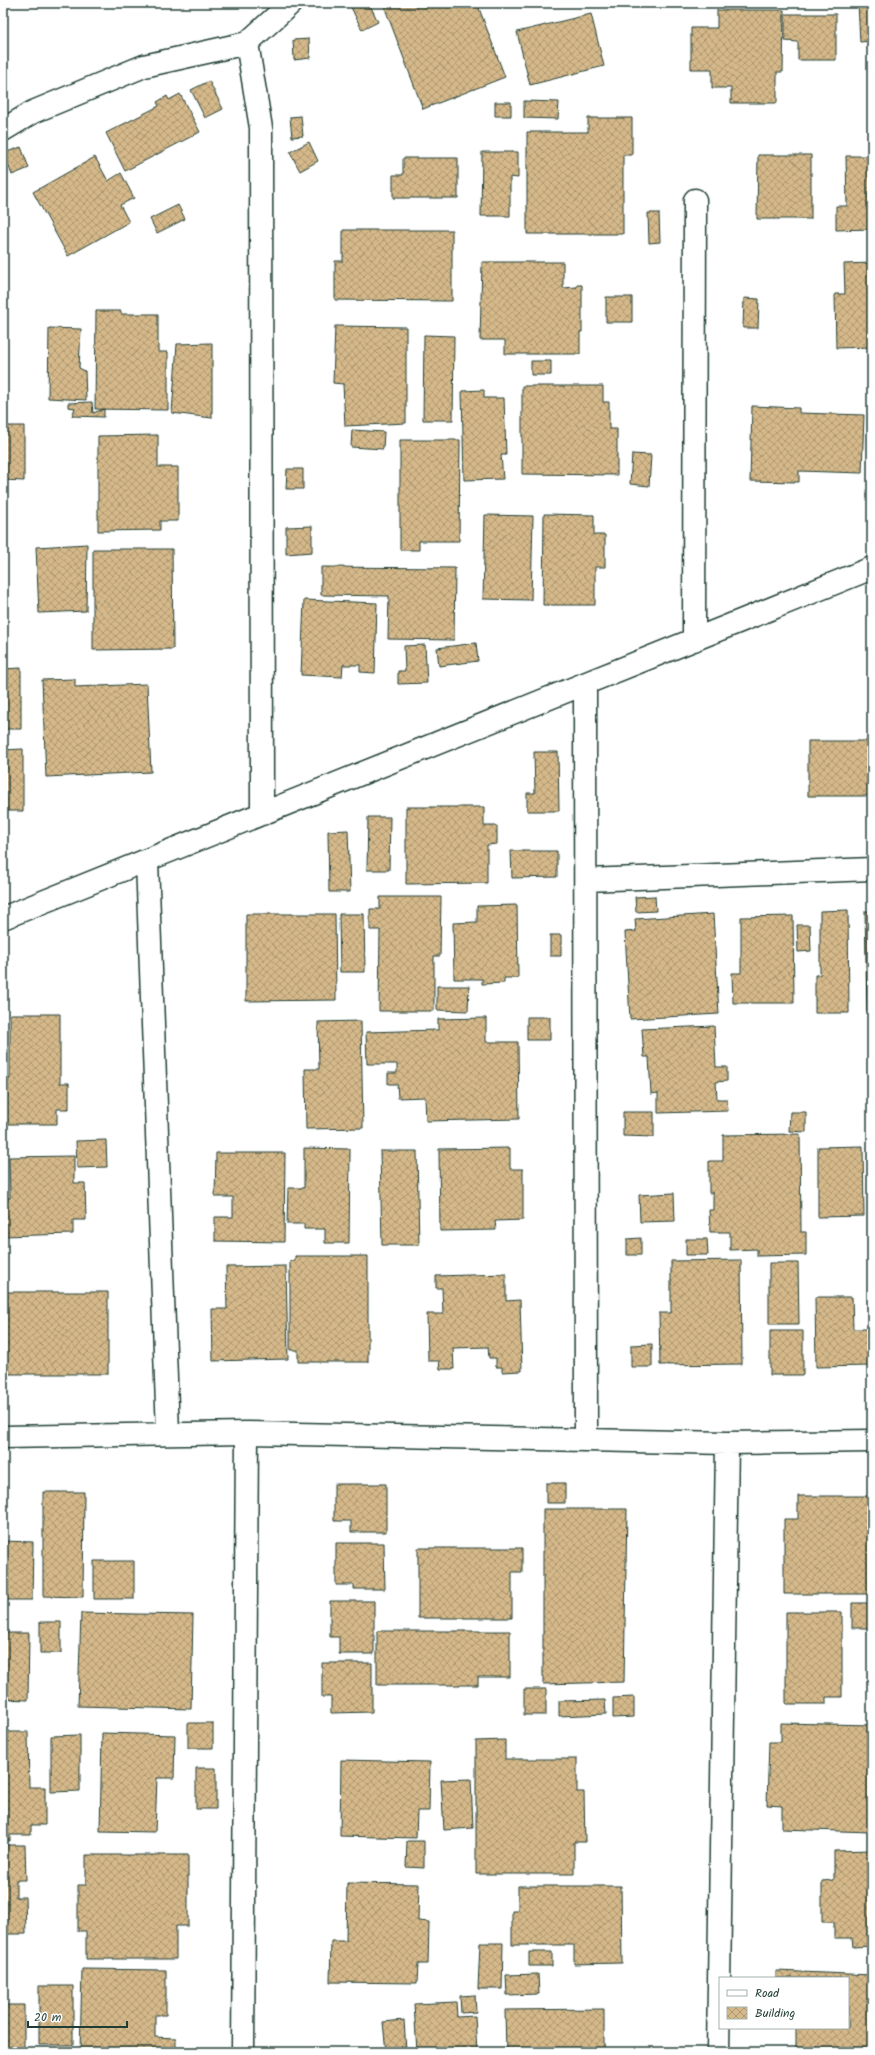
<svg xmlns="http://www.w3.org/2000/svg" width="875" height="2055" font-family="Kalam,sans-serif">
	<defs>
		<pattern id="building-cross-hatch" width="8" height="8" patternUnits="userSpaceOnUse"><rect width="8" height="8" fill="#d6b98a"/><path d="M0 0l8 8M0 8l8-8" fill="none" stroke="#ad9872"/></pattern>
	</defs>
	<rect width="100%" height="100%" fill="#fff"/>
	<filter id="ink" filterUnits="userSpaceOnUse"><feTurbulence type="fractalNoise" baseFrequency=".025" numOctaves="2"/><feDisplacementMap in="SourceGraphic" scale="8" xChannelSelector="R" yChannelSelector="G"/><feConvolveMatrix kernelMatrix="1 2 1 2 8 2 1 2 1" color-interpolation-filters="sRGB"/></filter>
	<g filter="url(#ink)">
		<path fill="url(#building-cross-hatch)" stroke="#1f3d34" d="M349 3H369L378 22 362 30Z
			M383 3H477L505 77 423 109Z
			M858 3H872V41L860 42Z
			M717 10H784L783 72H777V103H731V88H712V69H691V28H717Z
			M591 14 604 66 530 85 517 32Z
			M785 14H836V60H798V42L785 41Z
			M309 39 310 58 294 60 293 40Z
			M209 81 223 109 205 118 191 90Z
			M180 94 200 132 125 171 106 133 159 106 157 102 167 96 169 100Z
			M524 101 559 102 558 119 524 118Z
			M495 102H511V116H495Z
			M301 116 303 136 292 137 290 117Z
			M588 118H632V155H623V234H527V132H588Z
			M309 142 318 161 300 171 290 152Z
			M21 147 29 168 12 175 4 153Z
			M482 152H518V178L510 177V216H481Z
			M758 155H811V219H757Z
			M846 156H872V229L836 230V206H847Z
			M95 157 108 181 121 173 134 198 120 205 129 222 68 256 33 192Z
			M403 158H458V198H393V175H403Z
			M178 205 185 219 157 233 150 219Z
			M648 213H659L660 242 649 243Z
			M343 230H452V301L335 300V261H343Z
			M482 262H563V288L577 287V285H582V332H580V354H505V340H480Z
			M872 263V347L836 348 835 294H845L844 264Z
			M606 297H632V322H606Z
			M744 298 759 299 758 328H743Z
			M96 311H121V314H158V352H168V410L95 409Z
			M335 326 406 327V423L345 426 343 384 333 383Z
			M49 328 81 329 79 368 85 371 86 400 48 398Z
			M424 335 454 336 453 420H423Z
			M212 343V418L172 413 177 344Z
			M531 361H551V375H531Z
			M522 386H603V402H609V429H617V475L522 474Z
			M484 390V398H504L506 455H501L503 479 464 480 462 391Z
			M92 402 93 413 104 409V417L72 416 75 408 68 407V403Z
			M752 406 799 408V413L864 415 862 473 799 471V482L750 481Z
			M3 426H24V481L3 480Z
			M352 430 384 432 383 449 351 447Z
			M158 435V467H178V521H160V530L98 531V436Z
			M400 440H460L459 541H419V550H400Z
			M632 454 651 455 649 486 630 484Z
			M287 469H303V489H286Z
			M544 514 594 515V535H605V567H595V605H543Z
			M485 515 533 516 531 600 483 599Z
			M312 526V552L286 554V527Z
			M87 544 86 611 39 613 36 547Z
			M93 549H172L173 649 93 650Z
			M321 567 455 568 454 640 388 639 389 596 321 595Z
			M304 600 377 603 375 673 360 672V665H343L342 677 301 675Z
			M476 643 478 661 439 666 437 648Z
			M425 645 427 683 398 684V671H405L404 646Z
			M21 668V729H3V669Z
			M75 679V687L147 684 151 772 46 777 42 680Z
			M867 737H872V796H808V741H867Z
			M23 749V811H3V750Z
			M534 752H558L559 811H527V793H535Z
			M406 807H484V826H497V844L487 845V883L406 884Z
			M368 817H390L389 870H367Z
			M348 830 350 892H329L328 831Z
			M511 851H557V877L512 878Z
			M655 896 656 911 636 912 635 897Z
			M380 897H441L440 956H434V1011H379L380 930H370V909H380Z
			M517 905 518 978H504V983L482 984V979H454L453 923 477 922V906Z
			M848 910 849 1013H815V975H820V911Z
			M865 911H872V1010L867 1011Z
			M246 914H335L336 1000 246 1001Z
			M339 914H364L365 972H340Z
			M713 914 719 1014 630 1019 625 932 636 931 635 919Z
			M793 916 794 1003H733L732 973H741V917Z
			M797 925H810L811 951 798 952Z
			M550 935H561V956H550Z
			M437 986H469L468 1011 437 1010Z
			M10 1014H60V1083H69V1109H57V1124H3V1079H10Z
			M527 1017H550V1040H527Z
			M486 1018V1042H518L519 1119 426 1121 425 1097 398 1098 397 1084H388V1073H397V1064H367L366 1032 438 1030V1019Z
			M361 1021 363 1128 306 1129 305 1069H319L318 1022Z
			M714 1026 716 1067H727V1081L716 1082 717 1099H727L728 1111 658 1113V1093L651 1094 649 1057H644L642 1029Z
			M623 1112H654V1137L623 1136Z
			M790 1112H806V1132L789 1131Z
			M800 1134 801 1232H806V1255L757 1256V1249L730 1250V1232H710L709 1210H713V1193H709V1161H723V1135Z
			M106 1140 107 1167 77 1168 76 1141Z
			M863 1146 864 1216 818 1217V1147Z
			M304 1148 350 1149 349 1243H325V1229H304V1224H287L288 1188H304Z
			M510 1148V1169H523V1220L495 1221 496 1230 440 1231 439 1149Z
			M380 1151H417L419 1245H382Z
			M216 1153H285L284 1242 215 1241V1217H233V1197H215Z
			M74 1156V1183H85L86 1220H73V1234L3 1236V1198H10L9 1157Z
			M674 1193 675 1221 640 1222 639 1195Z
			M872 1220V1248H870L869 1221Z
			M641 1238V1255H627V1239Z
			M686 1239H707L708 1255H686Z
			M295 1256H368V1362H298V1350H290V1261H295Z
			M741 1260 742 1364 660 1365 659 1313H671V1261Z
			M769 1263H798L799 1324H769Z
			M286 1266 288 1359 213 1361 212 1309H227L226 1267Z
			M506 1274V1301L520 1300 522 1371 502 1372V1367H496V1358H489L488 1347 453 1348 454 1369H440L439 1361H428L427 1314H443L442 1288H436V1276Z
			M3 1292H108V1374H3Z
			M815 1297H852L853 1329H871L872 1366 816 1367Z
			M770 1331H803V1375H770Z
			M652 1344V1367H631V1345Z
			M546 1483H565V1503H546Z
			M334 1484H386V1532H351V1521H334Z
			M43 1492H84L83 1597 43 1596Z
			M798 1496H869L870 1594H784V1519H798Z
			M543 1509H627L624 1682 543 1684Z
			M3 1541 33 1542 32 1600H3Z
			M336 1543H384L385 1589H354V1585H336Z
			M418 1548H522V1572H512V1618H418Z
			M94 1561H134V1599H94Z
			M330 1601H374V1654H339V1637H330Z
			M852 1603H872V1628H852Z
			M786 1612H842V1697H826V1704H786Z
			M81 1613 193 1615 191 1709 78 1706Z
			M40 1622H61V1653H40Z
			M377 1631H510V1677H478V1685H377Z
			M3 1633H29L28 1700 3 1699Z
			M322 1663H372V1712L331 1713V1697H322Z
			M524 1689H546V1715H524Z
			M634 1697V1717L613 1718V1698Z
			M605 1700 606 1714 559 1716V1701Z
			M188 1723H213V1748H188Z
			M781 1723 872 1725 870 1832 782 1829V1806L767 1805 769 1742H781Z
			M3 1732H28L29 1787H45V1825H31V1835H10V1841H3Z
			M102 1733 175 1735 174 1778H157L155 1832 100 1831Z
			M80 1735V1791L51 1792V1736Z
			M505 1740V1759H577V1792H584L585 1842H574V1874H476V1741Z
			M341 1760 430 1762 429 1811H417L416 1838 340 1836Z
			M196 1768H216V1809H196Z
			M471 1779 473 1828 444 1830 441 1780Z
			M407 1841H424V1868L406 1867Z
			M3 1845H25L26 1880H16V1897H25L26 1934H3Z
			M872 1850V1946L853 1947 852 1938H834V1922H822V1881L834 1880V1851Z
			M86 1855H188V1926H176V1959H86V1931H78V1885H86Z
			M347 1883 419 1884 418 1921 429 1922 428 1964H418L417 1983 330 1982 331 1941H346Z
			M518 1886H621L622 1963 574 1964V1945H512V1911H518Z
			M480 1943H503L502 1989H478Z
			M529 1952H552V1966H529Z
			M82 1969 166 1970V2015H155V2037L176 2038V2052H80Z
			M776 1971 872 1975V2052H796V2028H848V1978H776Z
			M538 1974 539 1994 507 1995 506 1975Z
			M39 1986H73V2045H39Z
			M475 1995 476 2012 461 2013 460 1996Z
			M456 2002 457 2017 475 2016 477 2052H417L414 2004Z
			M3 2005H24V2052H3Z
			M604 2009V2052H506L505 2010Z
			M404 2020 406 2051 386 2052 383 2022Z"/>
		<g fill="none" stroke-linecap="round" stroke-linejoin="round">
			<defs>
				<path id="street" d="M3 130 33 112 144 66 247 43
					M694 640 695 200
					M585 684 586 1439
					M262 814 261 128 247 43 291 3
					M147 861 168 1433
					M586 880 872 869
					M3 918 872 568
					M3 1437 247 1433 727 1443 872 1441
					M243 2052 247 1433
					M718 2052 727 1443"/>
			</defs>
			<use href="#street" stroke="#1f3d34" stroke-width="25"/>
			<path stroke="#1f3d34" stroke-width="2.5" stroke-dasharray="3 3" stroke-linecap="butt" d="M3 7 8 3"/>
			<use href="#street" stroke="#fff" stroke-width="22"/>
		</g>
	</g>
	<rect width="875" height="2055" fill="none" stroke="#fff" stroke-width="16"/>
	<rect x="8" y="8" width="859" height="2039" fill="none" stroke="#1f3d34" stroke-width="1.5" filter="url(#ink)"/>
	<rect x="719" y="1977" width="130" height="52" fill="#ffffff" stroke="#a5b1ae"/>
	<rect x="727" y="1990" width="20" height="6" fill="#ffffff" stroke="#a5b1ae"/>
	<text x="755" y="1997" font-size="12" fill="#1f3d34">Road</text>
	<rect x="727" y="2007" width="20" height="12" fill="url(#building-cross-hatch)" stroke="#a5b1ae"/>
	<text x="755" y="2017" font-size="12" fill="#1f3d34">Building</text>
	<path d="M28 2021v6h99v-6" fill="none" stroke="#1f3d34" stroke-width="2"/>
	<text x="34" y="2021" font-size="12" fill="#1f3d34" stroke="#ffffff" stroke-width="3" paint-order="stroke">20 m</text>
</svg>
